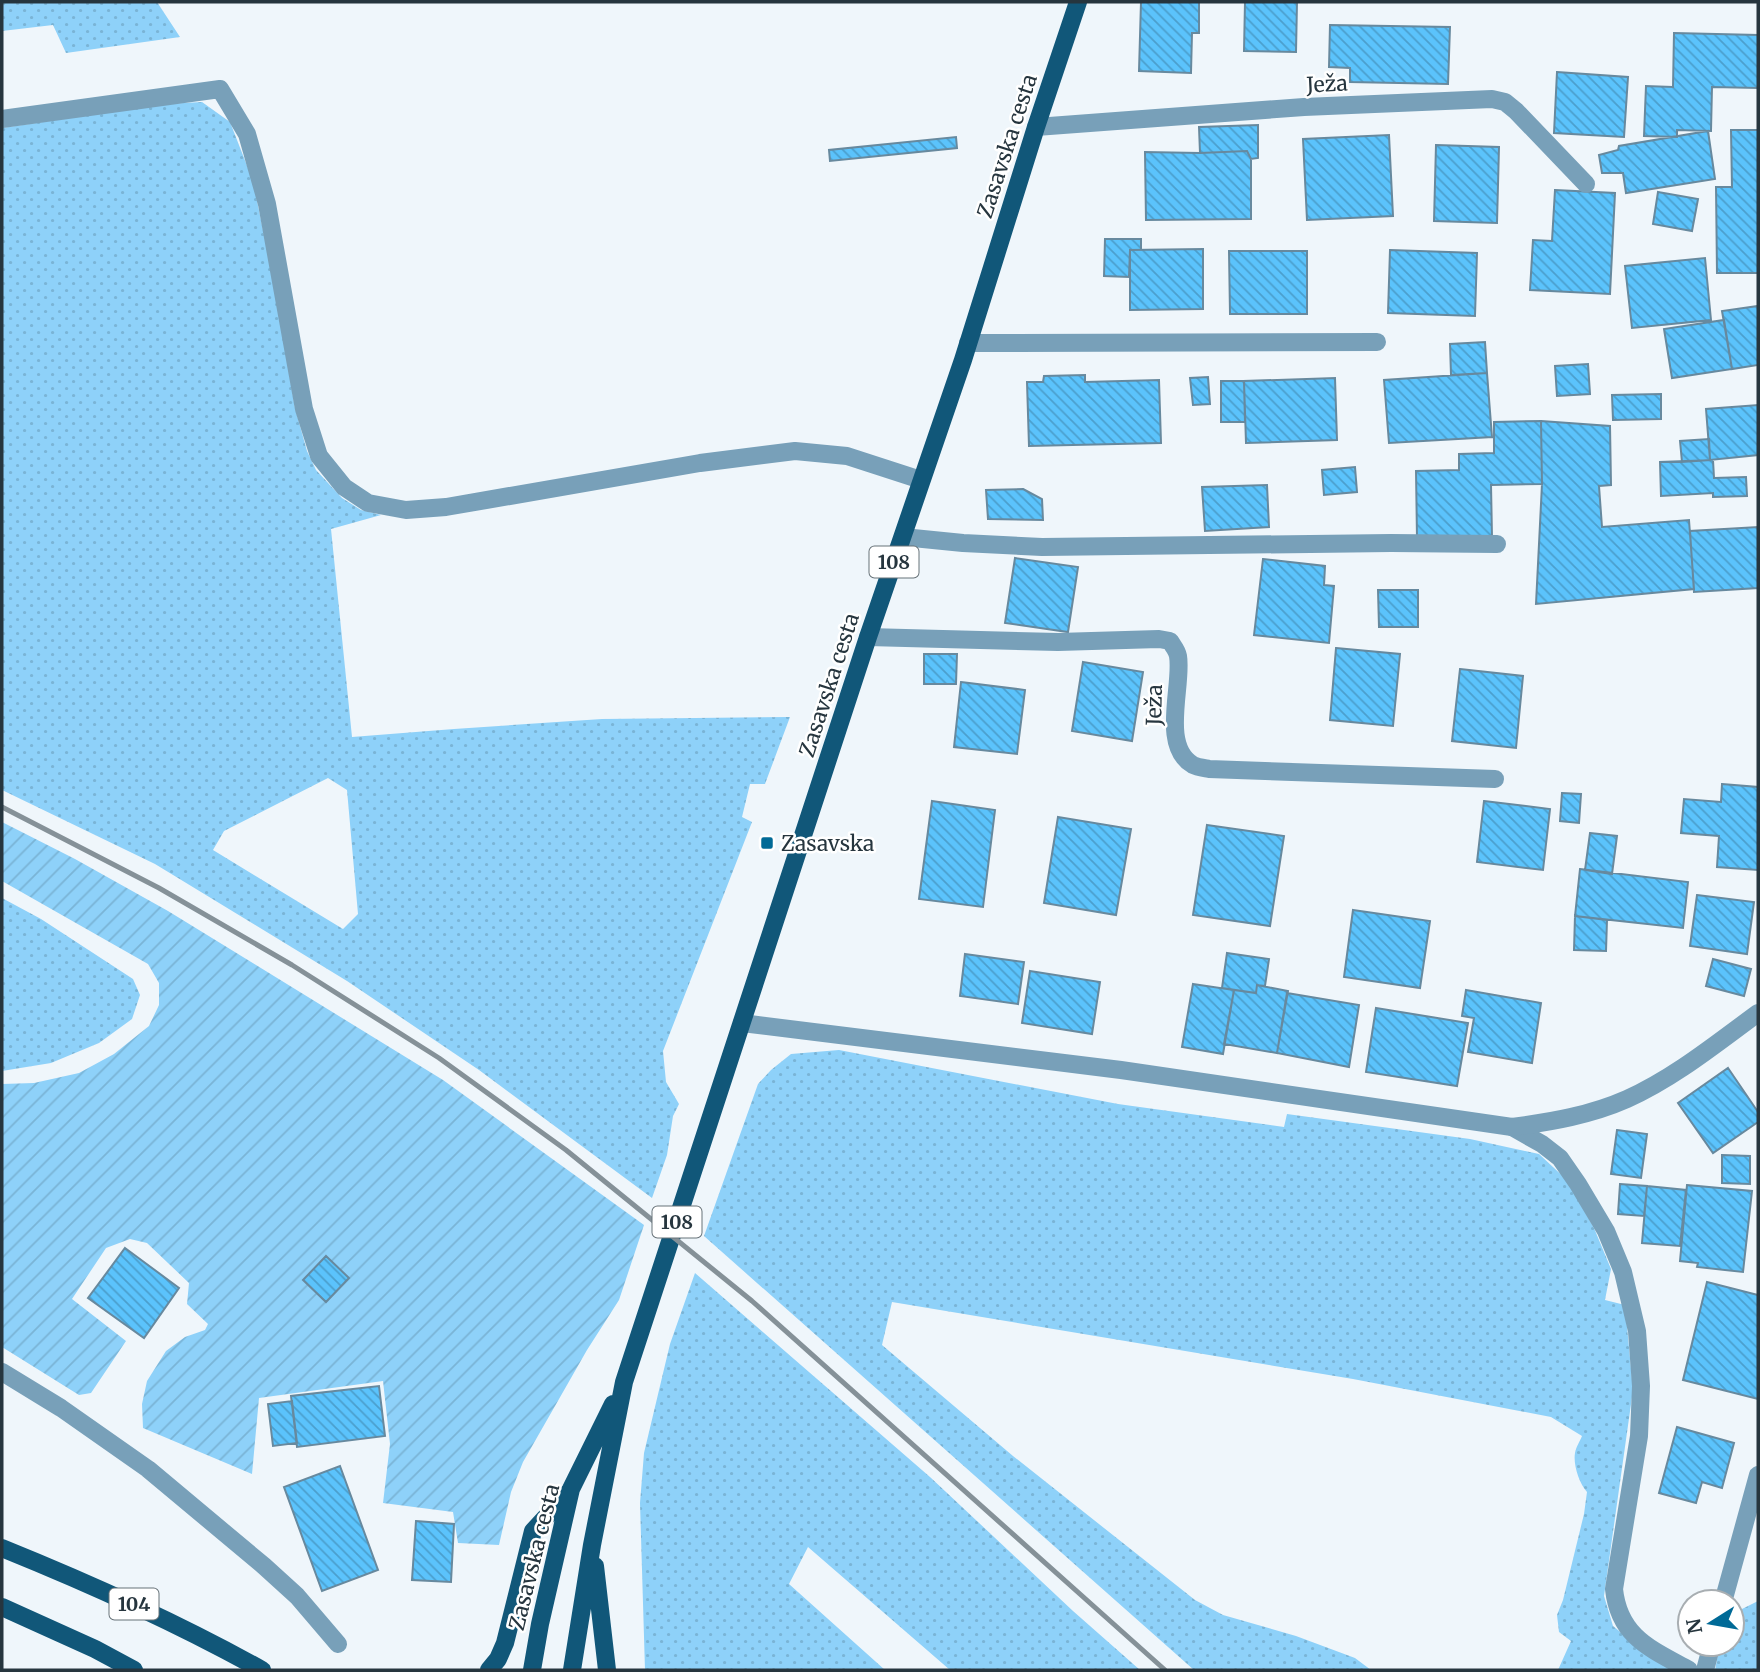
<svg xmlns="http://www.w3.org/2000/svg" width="1760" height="1672" font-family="Merriweather,serif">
	<defs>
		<pattern id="grass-dots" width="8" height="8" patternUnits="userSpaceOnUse" patternTransform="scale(1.75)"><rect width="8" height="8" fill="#8ed1f9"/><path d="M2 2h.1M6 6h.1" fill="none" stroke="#7ab4d6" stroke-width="1.8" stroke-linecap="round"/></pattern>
		<pattern id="garden-furrows" width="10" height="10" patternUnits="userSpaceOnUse" patternTransform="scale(1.75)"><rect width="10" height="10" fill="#8ed1f9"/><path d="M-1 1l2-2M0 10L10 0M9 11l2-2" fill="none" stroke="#7ab4d6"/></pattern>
		<pattern id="building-back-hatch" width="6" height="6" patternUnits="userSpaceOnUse" patternTransform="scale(1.75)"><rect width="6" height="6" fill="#5bc3fc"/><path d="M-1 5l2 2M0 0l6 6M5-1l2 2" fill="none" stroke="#4b9fcd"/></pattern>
	</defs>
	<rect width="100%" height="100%" fill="#eff6fb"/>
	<path fill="url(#grass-dots)" fill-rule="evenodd" d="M2 2H157L180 37 66 53 53 25 2 31Z
		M202 102 230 122 253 181 273 279 295 408 307 451 316 470 342 498 361 510 381 515 331 529 352 737 454 729 602 719 790 717 765 784H750L742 817 752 822 663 1051 666 1082 679 1104 673 1116 667 1155 652 1198 479 1070 347 981 155 864 2 790V128L165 104ZM328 778 347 790 358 914 343 929 213 850 224 831Z
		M2 898 41 919 133 979 140 995 132 1019 99 1043 51 1063 2 1071Z
		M839 1050 1118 1104 1284 1127 1287 1114 1470 1139 1539 1154 1567 1180 1594 1228 1611 1269 1605 1300 1625 1305 1633 1390 1604 1596 1613 1626 1646 1653 1672 1670H1558L1571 1641 1559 1632 1557 1615 1563 1600 1584 1514 1587 1492C1579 1483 1573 1464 1575 1453 1576 1447 1580 1441 1582 1436L1551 1417 1353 1379 892 1302 882 1345 1013 1456 1195 1600 1223 1615 1296 1636 1355 1658 1371 1670H1194L704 1236 758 1084 771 1070 791 1054Z
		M695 1273 930 1477 1073 1611 1140 1670H950L808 1547 789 1584 885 1670H645L640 1503 644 1453 670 1344Z
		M1758 1601V1670H1715L1720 1644H1732V1614Z"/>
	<path fill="url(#garden-furrows)" d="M2 822 75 859 168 911 443 1080 644 1225 619 1300 587 1350 523 1462 511 1492 499 1545 458 1543 453 1512 383 1503 390 1444 383 1381 259 1398 252 1474 143 1428 142 1404 147 1381 166 1351 185 1337 205 1330 208 1324 187 1304 189 1283 147 1243 130 1239 106 1248 72 1299 126 1341 91 1393 79 1395 2 1347V1084L34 1083 79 1073 114 1054 149 1026 159 1005V983L148 964 2 881Z"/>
	<path fill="url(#building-back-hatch)" stroke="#67899e" stroke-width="2" d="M1141 2H1199V33H1192L1191 73 1139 71Z
		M1245 2H1297L1296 52 1244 51Z
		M1330 25 1450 27 1448 84 1350 82V68L1329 67Z
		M1674 33 1758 35V88L1712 87 1711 131 1677 130V137L1644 136 1646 86 1673 87Z
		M1557 72 1628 77 1624 137 1554 133Z
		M1258 125V158L1251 159 1247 151 1200 153 1199 127Z
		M1731 130H1758V273H1717L1716 187H1732Z
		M1708 131 1715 179 1626 193 1623 173H1602L1599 155 1618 150 1619 146Z
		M1389 135 1393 216 1307 220 1303 139Z
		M956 137 957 148 830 161 829 150Z
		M1436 145 1499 147 1497 223 1434 221Z
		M1247 151 1251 159V219L1146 220 1145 152 1200 153Z
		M1555 190 1615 193 1610 294 1530 290 1533 240 1552 241Z
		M1658 192 1698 199 1692 231 1653 224Z
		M1105 239H1141V250H1130L1129 277 1104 276Z
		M1203 249V309L1130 310V250Z
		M1390 250 1477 253 1475 316 1388 313Z
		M1229 251H1307V314H1230Z
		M1705 258 1711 320 1632 328 1625 266Z
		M1758 306V365L1732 369 1722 311Z
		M1724 320 1732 369 1672 378 1664 329Z
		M1485 342 1487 373 1451 375 1450 344Z
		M1588 364 1590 394 1557 396 1555 366Z
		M1487 373 1492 437 1389 443 1384 380Z
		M1085 375V382L1159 380 1161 443 1029 446 1027 382H1043L1044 376Z
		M1208 377 1210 404 1193 405 1190 378Z
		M1335 378 1337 440 1246 443 1244 381Z
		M1221 381H1244L1245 422H1221Z
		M1661 394V419L1613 420 1612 395Z
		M1758 405V455L1710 460 1706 409Z
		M1541 421 1610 426 1611 485 1599 486 1602 527 1689 520 1694 589 1536 604 1542 484Z
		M1541 421 1542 484 1491 485 1492 537 1417 538 1416 471 1459 470V454L1494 453V422Z
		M1709 439 1710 460 1682 462 1680 441Z
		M1713 460 1714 478 1746 477 1747 496 1713 497V493L1661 496 1660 462Z
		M1355 467 1357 492 1324 495 1322 470Z
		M1267 485 1269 527 1205 531 1202 487Z
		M1023 489 1042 499 1043 520 988 519 986 490Z
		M1758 527V588L1694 592 1690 531Z
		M1015 558 1078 567 1068 632 1005 623Z
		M1263 559 1325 566 1324 585 1334 586 1329 643 1254 635Z
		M1378 590H1418V627H1379Z
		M1336 648 1400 654 1393 726 1330 720Z
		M924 654H957L956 684H924Z
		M1083 662 1143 672 1132 741 1072 731Z
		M1460 669 1523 676 1516 748 1452 741Z
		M961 682 1025 690 1017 754 954 747Z
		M1722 784 1758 787V870L1717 867 1719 836 1681 833 1684 799 1721 802Z
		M1562 793 1581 794 1579 823 1560 821Z
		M932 801 995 810 983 907 919 899Z
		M1484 801 1550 809 1543 870 1477 862Z
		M1058 817 1131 829 1116 915 1044 903Z
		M1207 825 1284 836 1270 926 1193 915Z
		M1590 833 1617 836 1612 874 1585 870Z
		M1580 869 1688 882 1683 928 1575 916Z
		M1697 895 1754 902 1747 954 1690 946Z
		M1353 910 1430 921 1420 988 1344 977Z
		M1575 916 1607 920 1606 951 1574 950Z
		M1227 953 1269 959 1265 986 1257 985 1256 993 1222 988Z
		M965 954 1024 962 1018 1004 960 996Z
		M1713 959 1751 969 1744 996 1706 986Z
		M1030 971 1100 982 1092 1034 1022 1023Z
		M1193 984 1234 990 1223 1054 1182 1047Z
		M1257 985 1288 991 1277 1053 1224 1044 1234 990 1256 993Z
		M1466 990 1541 1003 1532 1063 1468 1052 1474 1018 1462 1016Z
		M1287 993 1359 1005 1349 1067 1277 1053Z
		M1376 1008 1468 1023 1457 1086 1366 1072Z
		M1728 1068 1758 1112V1122L1713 1153 1678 1103Z
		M1617 1130 1647 1134 1641 1178 1611 1174Z
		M1722 1155 1750 1156V1184L1722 1183Z
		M1620 1184 1647 1186 1644 1216 1618 1214Z
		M1687 1185 1752 1191 1743 1272 1697 1267 1698 1263 1680 1261Z
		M1647 1186 1686 1190 1680 1246 1642 1243Z
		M125 1248 179 1288 144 1338 88 1298Z
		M326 1256 349 1278 326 1302 303 1280Z
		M1707 1282 1758 1295V1399L1683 1380Z
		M379 1386 385 1436 297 1447 291 1396Z
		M292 1401 297 1443 273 1446 268 1404Z
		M1677 1427 1734 1443 1722 1488 1702 1482 1696 1503 1659 1493Z
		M340 1466 378 1570 322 1591 284 1487Z
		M416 1521 454 1524 451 1582 412 1580Z"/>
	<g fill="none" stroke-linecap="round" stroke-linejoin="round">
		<path stroke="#78a0b9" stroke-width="18" d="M1512 1127 1542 1144 1560 1158 1578 1184 1606 1231 1623 1272 1637 1331 1641 1386 1639 1436 1614 1589C1619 1637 1651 1649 1689 1670"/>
		<path stroke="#78a0b9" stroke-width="18" d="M2 119 220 89 247 134 267 204 304 409 319 456 344 487 368 503 406 510 446 507 700 463 795 451 847 456 921 480
			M1036 127 1304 107 1492 99 1505 102 1516 111 1586 184
			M968 343 1377 342
			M903 537 963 543 1042 547 1391 543 1497 544
			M868 637 1058 642 1159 639 1170 641C1173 646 1177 650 1178 656 1183 685 1160 746 1193 765 1197 767 1204 768 1209 769L1495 779
			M742 1023 1121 1070 1512 1127C1551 1122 1591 1115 1627 1099 1674 1078 1717 1043 1758 1013
			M2 1372 61 1408 148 1469 264 1566 297 1596 338 1644
			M1723 1602 1758 1475
			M1705 1670 1712 1644"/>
		<path stroke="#115779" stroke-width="18" d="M2 1548C91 1584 178 1623 262 1670
			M595 1566 607 1670
			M2 1607 95 1649 134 1670
			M489 1670 498 1659 505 1643 533 1531 569 1492
			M532 1670 540 1624 571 1489 613 1404
			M572 1670 592 1545 624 1382 868 637 963 360 1036 127 1078 2"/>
		<path stroke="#859198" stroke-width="5" d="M2 807 159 888 292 965 439 1058 566 1150 752 1301 1165 1670"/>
	</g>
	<rect fill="#006a97" stroke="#fff" stroke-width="2.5" x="760" y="836" width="14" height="14" rx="3.5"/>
	<g text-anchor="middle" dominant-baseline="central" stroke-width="5" stroke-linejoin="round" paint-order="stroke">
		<g fill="#fff" stroke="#677278" stroke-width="2">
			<rect x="869.5" y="546.5" width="49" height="31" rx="5"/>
			<rect x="652.5" y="1206.5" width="49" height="31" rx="5"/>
			<rect x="109.5" y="1588.5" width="49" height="31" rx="5"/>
		</g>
		<g font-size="19" font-weight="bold" fill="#26353e">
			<text x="894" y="562">108</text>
			<text x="677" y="1222">108</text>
			<text x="134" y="1604">104</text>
		</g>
		<g font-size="21" fill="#26353e" stroke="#fff">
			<text transform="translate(1327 84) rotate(-3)">Ježa</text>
			<text transform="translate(1007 146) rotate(-72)">Zasavska cesta</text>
			<text transform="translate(829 685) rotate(-72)">Zasavska cesta</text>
			<text transform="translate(1154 705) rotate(-89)">Ježa</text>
			<text transform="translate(534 1557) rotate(-76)">Zasavska cesta</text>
		</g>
		<g font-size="21" fill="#26353e" stroke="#fff" text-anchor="start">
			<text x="781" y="843">Zasavska</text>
		</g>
	</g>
	<rect width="1760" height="1672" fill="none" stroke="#26353e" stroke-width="7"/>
	<g transform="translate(1711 1623) rotate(259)"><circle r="33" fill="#ffffff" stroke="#a8aeb2" stroke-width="2"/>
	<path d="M0-5L12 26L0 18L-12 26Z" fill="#006a97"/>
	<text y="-10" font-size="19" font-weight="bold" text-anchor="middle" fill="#26353e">N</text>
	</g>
</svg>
